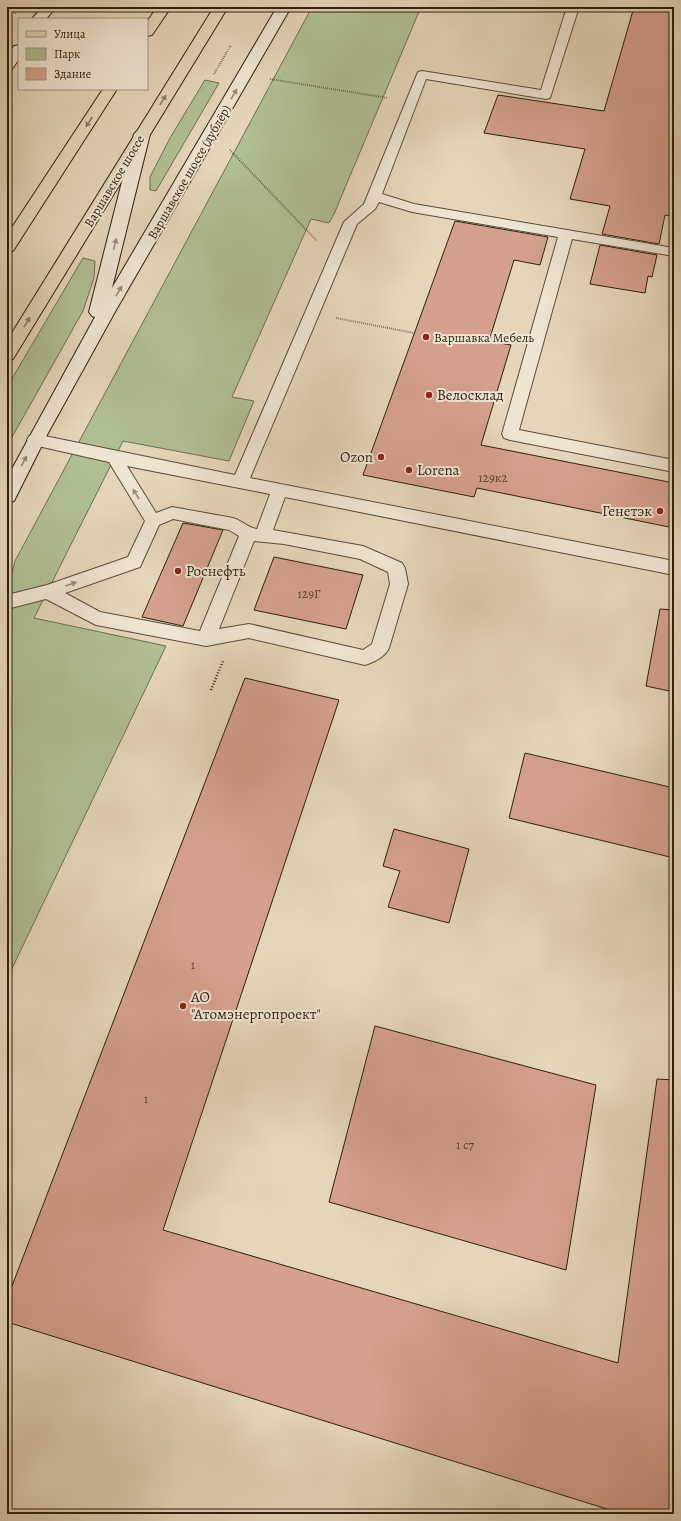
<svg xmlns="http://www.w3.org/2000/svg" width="681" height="1521" font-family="Alegreya,serif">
	<rect width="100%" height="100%" fill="#e5d5ba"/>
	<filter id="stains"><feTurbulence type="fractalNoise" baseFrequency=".005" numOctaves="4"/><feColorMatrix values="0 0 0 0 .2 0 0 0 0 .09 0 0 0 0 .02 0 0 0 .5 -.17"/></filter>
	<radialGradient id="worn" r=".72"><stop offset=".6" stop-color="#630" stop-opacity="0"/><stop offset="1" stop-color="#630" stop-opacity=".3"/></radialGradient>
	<path fill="#b0be93" stroke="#6e6e50" d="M312 7H421L334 214 329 223 311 219 232 397 254 401 229 461 123 441 34 618 166 646 7 979V663L11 644 7 639V592L15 561Z
		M205 80 219 83 156 191 150 190V177L170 138Z
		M83 258 95 261 94 278 83 311 7 446V387Z"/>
	<path fill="#d5a08e" stroke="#2d1f0c" d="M634 7H674V217L665 215 659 244 602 234 610 206 570 199 585 149 484 133 498 95 604 111Z
		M455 221 548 237 540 265 514 260 489 341 511 345 481 445 674 483V528L477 488 474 497 363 475Z
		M600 245 657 255 652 277 648 276 645 293 590 284Z
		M183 523 223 530 183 626 142 617Z
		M274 557 363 575 346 629 254 610Z
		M660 609 674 610V692L646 686Z
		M245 678 339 700 163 1230 618 1363 657 1079 674 1080V1514H623L7 1322V1299Z
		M525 753 674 788V858L509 818Z
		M394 829 469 849 449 923 388 907 400 871 383 866Z
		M375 1026 596 1085 566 1270 329 1202Z"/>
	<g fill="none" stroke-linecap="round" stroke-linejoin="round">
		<defs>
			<path id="service" d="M567 7H579L550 98 546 99 426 79 382 194 414 204 674 248V256L572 239 519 430 674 460V472L510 440 504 438 502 434 558 237 412 212 379 202 375 209 357 224 250 478 674 561V575L285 497 273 530 363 546 402 563 405 568 408 584 389 648C385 657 374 662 365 665L249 638 206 646 96 625 46 599 7 609V595L47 585 128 557 145 521 109 462 29 444 27 440 29 436 35 434 235 475 344 222 364 204 418 72 422 71 541 90ZM127 466 270 494 257 529C248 528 241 520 233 518L172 507 156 513ZM173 519 229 530 239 536 200 631 100 612 65 593 140 567 159 525ZM254 541 284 544 360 559 388 572 390 584 372 644 363 650 249 624 219 629Z"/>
			<path id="secondary" d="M42 7H56L46 19H32Z
				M277 7H291L116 310 48 433 14 501 7 503V478L95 317 92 316 89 312 134 134 137 131 142 129 147 131 150 134 112 288Z
				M19 45V59L12 69 7 70V56L14 46Z"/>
			<path id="primary" d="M157 7H171L152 35 147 36V22Z
				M214 7H228L13 359 7 361V341Z
				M103 89H117L13 251 7 252V235Z"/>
		</defs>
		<use href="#service" stroke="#5b4c38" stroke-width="2"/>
		<use href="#secondary" stroke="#2d1f0c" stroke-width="2"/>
		<use href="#primary" stroke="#2d1f0c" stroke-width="2"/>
		<path stroke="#2d1f0c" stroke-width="2" stroke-dasharray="0.5 1.5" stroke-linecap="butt" d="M7 12 16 13
			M214 74 231 45
			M270 79 388 98
			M230 150 316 240
			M336 318 414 333"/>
		<path stroke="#2d1f0c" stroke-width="2.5" stroke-dasharray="1 2" stroke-linecap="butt" d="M211 690 223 661"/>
		<use href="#service" fill="#eee4d2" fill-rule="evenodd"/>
		<use href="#secondary" fill="#eee4d2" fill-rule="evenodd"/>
		<use href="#primary" fill="#e5d5ba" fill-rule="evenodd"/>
	</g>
	<defs><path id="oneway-solid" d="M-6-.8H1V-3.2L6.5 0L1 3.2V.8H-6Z"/></defs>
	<g fill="#978b79">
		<use href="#oneway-solid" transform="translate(234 94) rotate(-60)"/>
		<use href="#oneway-solid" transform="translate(115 244) rotate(-76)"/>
		<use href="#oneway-solid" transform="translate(119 291) rotate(-60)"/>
		<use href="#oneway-solid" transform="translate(24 461) rotate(-63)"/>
		<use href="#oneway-solid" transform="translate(136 494) rotate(-122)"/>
		<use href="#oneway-solid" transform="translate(71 584) rotate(-19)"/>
	</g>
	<g fill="#897a63">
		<use href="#oneway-solid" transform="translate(163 100) rotate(-58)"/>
		<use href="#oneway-solid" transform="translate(89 122) rotate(123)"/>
		<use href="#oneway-solid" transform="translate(27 322) rotate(-59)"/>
	</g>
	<g fill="#8f2418" stroke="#eee4d2" stroke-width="1.5">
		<circle cx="426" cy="337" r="4"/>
		<circle cx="429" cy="395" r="4"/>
		<circle cx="381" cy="457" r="4"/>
		<circle cx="409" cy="470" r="4"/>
		<circle cx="660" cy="511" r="4"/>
		<circle cx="178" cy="571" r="4"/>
		<circle cx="183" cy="1006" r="4"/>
	</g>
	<g text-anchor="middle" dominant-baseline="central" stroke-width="4" stroke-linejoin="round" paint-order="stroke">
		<g font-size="13" fill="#2d1f0c" stroke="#eee4d2">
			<text transform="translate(189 172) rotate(-60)">Варшавское шоссе (дублёр)</text>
			<text transform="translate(114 181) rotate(-59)">Варшавское шоссе</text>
		</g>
		<g font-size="13" fill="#2d1f0c" stroke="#eee4d2" text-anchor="start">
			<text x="434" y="337">Варшавка Мебель</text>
		</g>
		<g font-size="13" fill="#573f2c">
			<text x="493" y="477">129к2</text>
			<text x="309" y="593">129Г</text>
			<text x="193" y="964">1</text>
			<text x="146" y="1098">1</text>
			<text x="465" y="1144">1 с7</text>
		</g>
		<g font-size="15" fill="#2d1f0c" stroke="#eee4d2" text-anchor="start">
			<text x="437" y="395">Велосклад</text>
			<text x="373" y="457" text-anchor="end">Ozon</text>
			<text x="417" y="470">Lorena</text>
			<text x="652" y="511" text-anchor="end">Генетэк</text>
			<text x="186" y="571">Роснефть</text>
			<text x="191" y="997">АО<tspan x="191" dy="17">"Атомэнергопроект"</tspan></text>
		</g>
	</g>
	<rect width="681" height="1521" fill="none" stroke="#e5d5ba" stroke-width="24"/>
	<rect x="8" y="8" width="665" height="1505" fill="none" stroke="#2d1f0c" stroke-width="2"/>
	<rect x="12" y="12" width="657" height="1497" fill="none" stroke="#2d1f0c"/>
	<rect x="18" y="18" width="130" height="72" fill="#eee4d2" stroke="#a19583"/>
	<rect x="26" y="31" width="20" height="6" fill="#e5d5ba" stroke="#a19583"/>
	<text x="54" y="38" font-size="12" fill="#2d1f0c">Улица</text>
	<rect x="26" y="48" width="20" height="12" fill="#b0be93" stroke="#a19583"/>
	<text x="54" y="58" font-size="12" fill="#2d1f0c">Парк</text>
	<rect x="26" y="68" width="20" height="12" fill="#d5a08e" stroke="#a19583"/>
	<text x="54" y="78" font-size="12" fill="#2d1f0c">Здание</text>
	<rect width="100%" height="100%" filter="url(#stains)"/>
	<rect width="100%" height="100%" fill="url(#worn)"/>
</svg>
